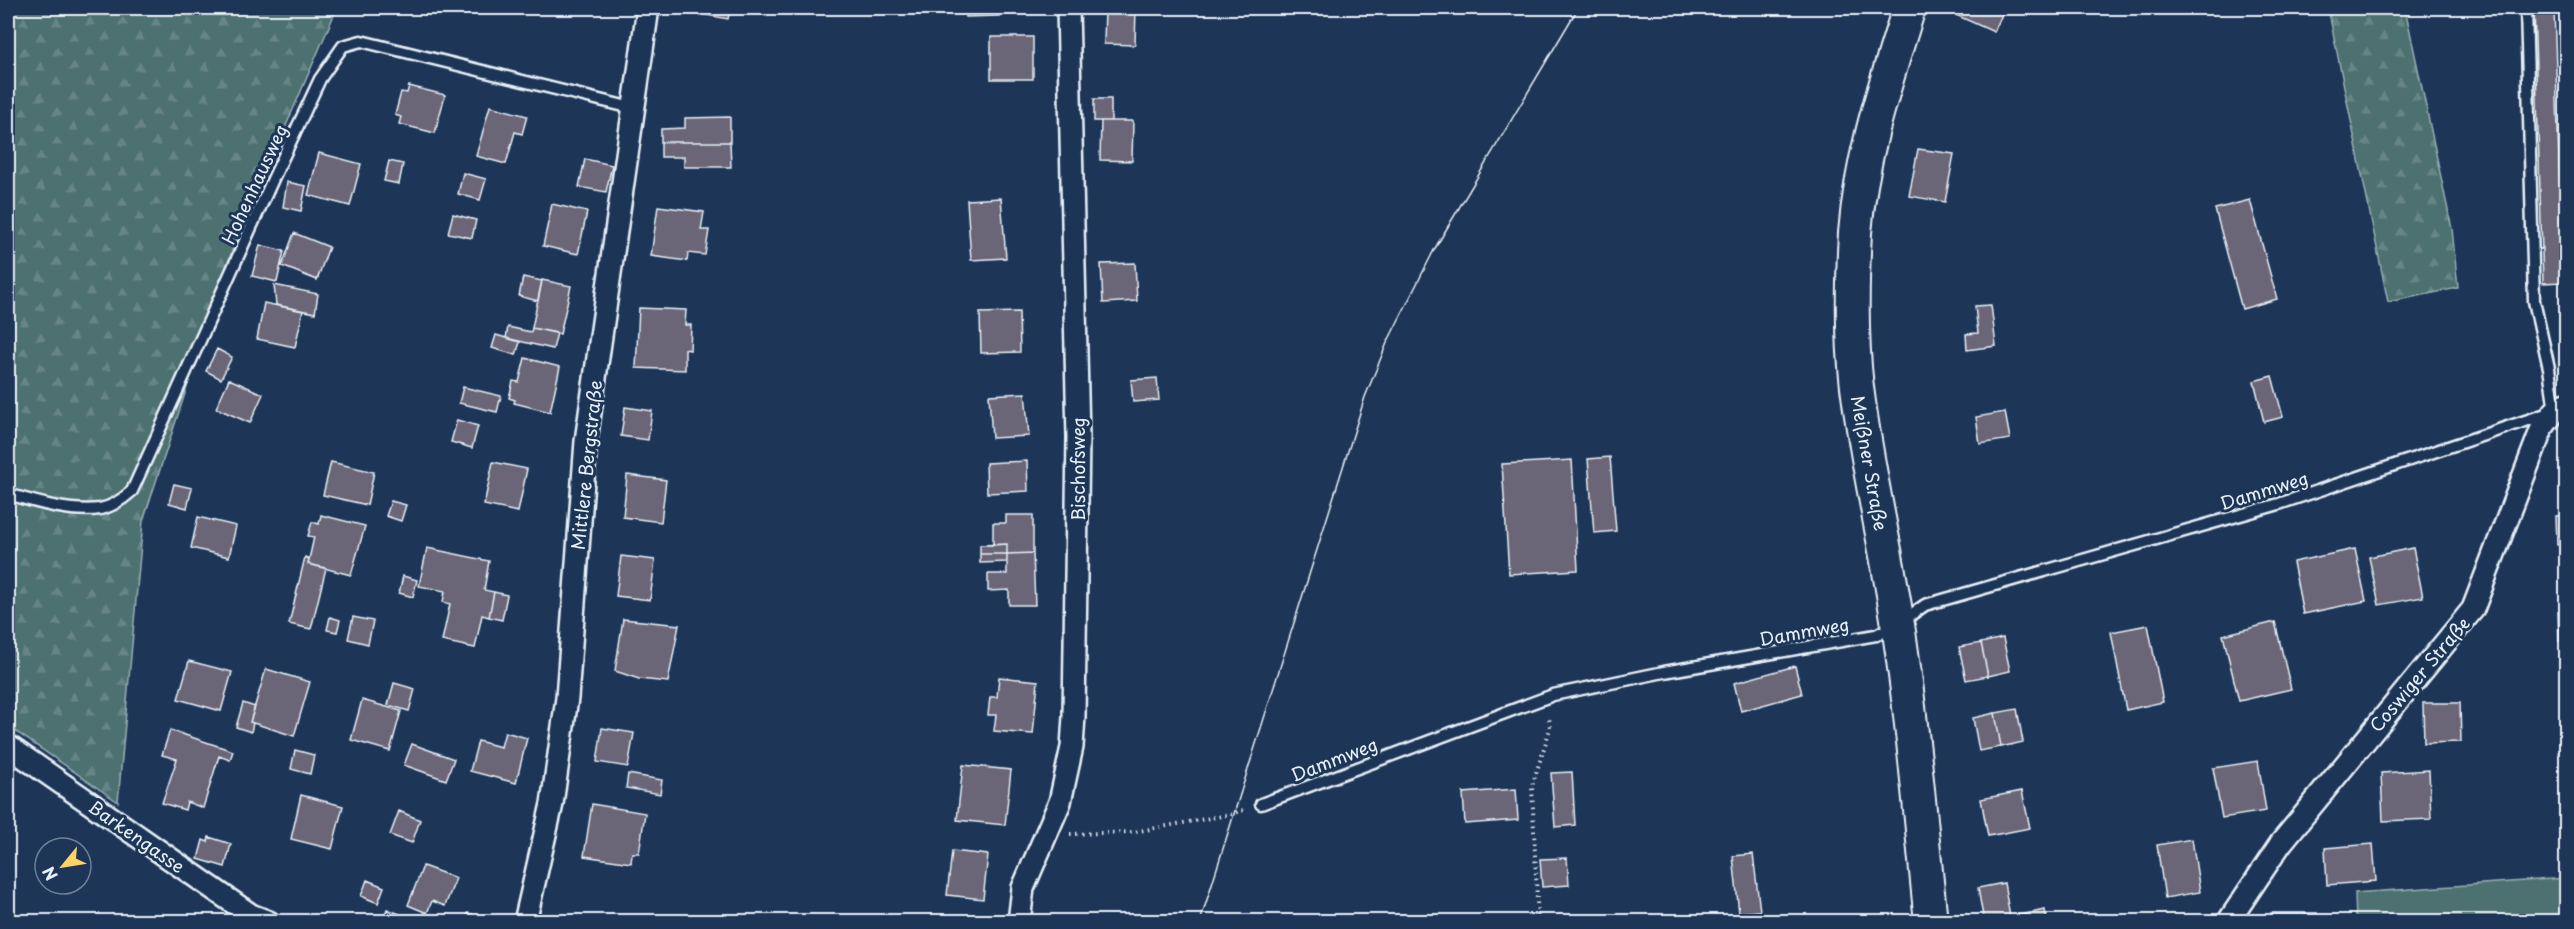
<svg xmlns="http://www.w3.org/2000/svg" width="2574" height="929" font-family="'Playpen Sans',sans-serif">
	<defs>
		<pattern id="forest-firs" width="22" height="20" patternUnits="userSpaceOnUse" patternTransform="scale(1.5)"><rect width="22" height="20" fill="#4d7071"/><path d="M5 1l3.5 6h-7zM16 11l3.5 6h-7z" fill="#678586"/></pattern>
	</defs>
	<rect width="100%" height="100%" fill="#1d3557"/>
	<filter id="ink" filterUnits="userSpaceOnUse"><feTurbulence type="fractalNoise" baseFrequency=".0167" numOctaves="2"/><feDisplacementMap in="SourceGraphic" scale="12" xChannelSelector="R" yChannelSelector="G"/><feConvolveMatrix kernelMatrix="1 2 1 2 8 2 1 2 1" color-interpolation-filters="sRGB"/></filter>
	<g filter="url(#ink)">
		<path fill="#4d7071" stroke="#9ab0b4" stroke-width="1.5" d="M2566 878V921H2356L2355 893Z"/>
		<path fill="url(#forest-firs)" stroke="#9ab0b4" stroke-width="1.5" d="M8 8H337L233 248 143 521 118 802 8 726Z
			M2328 8H2405L2452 229 2458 288 2388 302Z"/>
		<path fill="#6a6577" stroke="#e8f1f8" stroke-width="1.5" d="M691 8H730L728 19 690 12Z
			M966 8H999V16L966 17Z
			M1105 8H1136L1135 45 1104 44Z
			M1949 8H2005L1994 32 1947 11Z
			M2534 8H2554L2563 282 2543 283Z
			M991 37H1033V79H991Z
			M409 86 445 95 435 133 399 124 401 117 395 115 401 92 407 93Z
			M1094 99H1111V121H1094Z
			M490 106 527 116 522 134 515 132 506 164 476 156Z
			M730 117V142H661V129L685 128V118Z
			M1101 121H1133L1132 161 1100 160Z
			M661 142H730L731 167H684V157H661Z
			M1918 149 1954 154 1945 202 1909 196Z
			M319 153 361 164 350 206 308 195Z
			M585 159 612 165 606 192 579 187Z
			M389 161 403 164 399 184 384 181Z
			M463 173 486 179 480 200 458 194Z
			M287 182 306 186 301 211 283 207Z
			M1001 198 1006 258 971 260 967 200Z
			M2250 200 2277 299 2242 309 2215 209Z
			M552 204 587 212 578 254 543 246Z
			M658 206 704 212 701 230H709L705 255 688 253 687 261 651 256Z
			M453 214 476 220 472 238 448 233Z
			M294 233 329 247 317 280 282 266Z
			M260 245 284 251 277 282 252 276Z
			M1135 263 1137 301 1103 303 1101 264Z
			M523 277 542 281 538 301 519 296Z
			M542 280 571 286 560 334 532 328Z
			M274 285 318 294 315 313 276 305Z
			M264 303 303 311 295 347 257 339Z
			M1991 305 1996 346 1967 350 1966 334 1978 333 1975 306Z
			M639 308 686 310 685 325H691L690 350 685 349V370L636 368Z
			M1019 312 1020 352 981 353 980 313Z
			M508 327 531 332 532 328 557 333 553 349 506 338Z
			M496 335 520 342 516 355 492 348Z
			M217 349 232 357 221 379 206 371Z
			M525 358 560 367 550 412 514 403 515 400 509 398 513 381 519 382Z
			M2272 376 2283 417 2264 422 2254 381Z
			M1157 378 1159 400 1133 402 1131 380Z
			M229 379 263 394 250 423 216 408Z
			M463 387 501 396 497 412 459 403Z
			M1025 393 1029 436 992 438 989 395Z
			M625 407 652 411 648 440 621 436Z
			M2005 412 2010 439 1980 444 1976 417Z
			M457 420 478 426 472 448 451 442Z
			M1610 457 1616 531 1594 533 1588 459Z
			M1572 460 1578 570 1509 574 1502 464Z
			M1027 461 1028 491 987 493 986 463Z
			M331 462 374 472 367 505 323 495Z
			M493 462 527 469 518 512 484 505Z
			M627 475 666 480 661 522 623 517Z
			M174 484 192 488 187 508 169 503Z
			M391 501 406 505 401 521 386 516Z
			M321 515 365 526 351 575 308 564 314 537 308 536 312 522 319 524Z
			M1006 515H1033V553L1007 554V544L993 545V523H1006Z
			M2566 515V544L2557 545 2556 516Z
			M198 517 236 526 229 557 191 548Z
			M1007 544V554H980V545Z
			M427 548 489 561 484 590 494 592 489 617 482 615 475 648 442 641 450 604 443 602 445 591 419 586Z
			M2413 548 2423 597 2379 605 2369 557Z
			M2355 549 2366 601 2303 614 2293 562Z
			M1033 553 1035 605H1009V590L988 591V574H1007V554Z
			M980 554H1007V562L980 563Z
			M621 556 655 560 650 600 616 596Z
			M305 557 309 559 308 564 326 568 311 629 289 624Z
			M403 576 417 580 413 597 399 593Z
			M494 592 507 595 502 620 489 617Z
			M2558 611H2566V641H2559Z
			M330 617 340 620 337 632 327 630Z
			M353 617 373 621 368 644 348 639Z
			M623 619 679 625 668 682 639 679 615 671Z
			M2275 622 2291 689 2239 701 2223 635Z
			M2148 625 2163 702 2126 710 2111 632Z
			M2003 638 2010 671 1988 676 1981 643Z
			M1981 643 1988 676 1966 680 1959 647Z
			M189 661 232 672 221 711 178 699Z
			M1795 666 1802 694 1741 711 1734 683Z
			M266 669 310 682 294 736 250 722Z
			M999 677 1038 681 1033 734 994 731 996 715H988L990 697H997Z
			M394 683 415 689 409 711 388 705Z
			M362 700 401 711 390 751 351 740Z
			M243 703 255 707 250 722 253 723 251 732 236 727Z
			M2423 703H2460L2461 742 2424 743Z
			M2017 709 2023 742 2001 747 1995 713Z
			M1995 713 2001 747 1979 751 1973 718Z
			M602 728 634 733 628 767 597 762Z
			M170 730 233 751 230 760 219 756 203 808 187 802 185 810 162 803 177 759 162 755Z
			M505 732 527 738 516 783 470 771 478 741 501 747Z
			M412 744 454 759 446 780 404 765Z
			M295 750 314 755 310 774 291 769Z
			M2258 761 2266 811 2222 818 2213 768Z
			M963 765 1011 770 1005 825 957 820Z
			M2429 770 2431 819 2383 821 2381 773Z
			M1572 772 1575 825 1555 827 1551 773Z
			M628 774 662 780 660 794 626 788Z
			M1516 789 1518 820 1465 824 1463 793Z
			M2022 791 2030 828 1988 836 1981 799Z
			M301 795 343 806 332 849 291 839Z
			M592 804 645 813 639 853H632L631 863 584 856Z
			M399 811 420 820 412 843 390 835Z
			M209 837 231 844 225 867 198 859 203 840 208 842Z
			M2192 839 2200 892 2165 898 2157 845Z
			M2373 844 2376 881 2327 885 2325 848Z
			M952 851 988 855 983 899 947 895Z
			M1753 854 1760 911 1739 913 1733 856Z
			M1567 858 1569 885 1542 887 1540 859Z
			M423 866 456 878 445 906 432 901 427 913 408 905Z
			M367 880 384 887 378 903 361 896Z
			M2004 883 2010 917 2045 910 2047 922H1984L1978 888Z
			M387 909 420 922H382Z
			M468 913 493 921V922H466Z
			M2271 913H2317V922H2271Z"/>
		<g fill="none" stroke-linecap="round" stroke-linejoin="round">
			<defs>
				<path id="service" d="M8 494C35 502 70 513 100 509 112 507 123 499 132 491L273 179 320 79 343 46 361 41 632 108
					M1261 804 1553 695 1664 672 1876 635 1898 624 1925 605 2279 504 2555 411 2549 368 2534 301 2526 8"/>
				<path id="minor" d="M8 746 251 915 269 922
					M525 922 552 804 567 698 586 441 648 8
					M1019 922 1023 888 1060 802 1072 747 1074 716 1078 437 1068 8
					M2228 922 2281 843 2473 609 2542 428 2555 411 2566 404"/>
				<path id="secondary" d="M1909 8C1886 82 1861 155 1855 233 1852 284 1851 336 1857 387 1867 467 1886 546 1898 625 1913 724 1921 823 1931 922"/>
			</defs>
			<use href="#service" stroke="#e8f1f8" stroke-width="15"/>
			<use href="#minor" stroke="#e8f1f8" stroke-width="26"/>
			<use href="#secondary" stroke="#e8f1f8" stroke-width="36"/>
			<path stroke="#e8f1f8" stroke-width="4" stroke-dasharray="1.5 4.5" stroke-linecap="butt" d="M1070 834 1134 832 1232 814 1246 809
				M1538 922 1532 786 1550 729 1549 715"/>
			<use href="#service" stroke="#1d3557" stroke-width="10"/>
			<use href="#minor" stroke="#1d3557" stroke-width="21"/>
			<use href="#secondary" stroke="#1d3557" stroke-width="32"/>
			<path stroke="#e8f1f8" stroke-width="1.5" d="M1200 922 1365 397 1387 343 1434 250 1578 8"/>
		</g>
	</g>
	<g text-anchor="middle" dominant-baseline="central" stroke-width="6" stroke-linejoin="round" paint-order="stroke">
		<g font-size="18" fill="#e8f1f8" stroke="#1d3557">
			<text transform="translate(254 184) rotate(-65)">Hohenhausweg</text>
			<text transform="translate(1870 463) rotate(80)">Meißner Straße</text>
			<text transform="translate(586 465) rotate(-84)">Mittlere Bergstraße</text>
			<text transform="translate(1077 469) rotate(-90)">Bischofsweg</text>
			<text transform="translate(2264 490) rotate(-17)">Dammweg</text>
			<text transform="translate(1804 631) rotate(-10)">Dammweg</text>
			<text transform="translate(2419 674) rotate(-50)">Coswiger Straße</text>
			<text transform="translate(1334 759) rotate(-21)">Dammweg</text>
			<text transform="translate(137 836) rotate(35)">Barkengasse</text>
		</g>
	</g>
	<rect width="2574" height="929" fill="none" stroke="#1d3557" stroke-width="30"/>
	<rect x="15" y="15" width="2544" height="899" fill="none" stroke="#e8f1f8" stroke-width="2" filter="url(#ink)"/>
	<g transform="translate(63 866) rotate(240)"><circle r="28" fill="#1d3557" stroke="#6e8097" stroke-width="1.5"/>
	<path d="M0-4.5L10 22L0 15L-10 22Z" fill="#ffd166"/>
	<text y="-9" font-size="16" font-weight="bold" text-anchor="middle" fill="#e8f1f8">N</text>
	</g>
</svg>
